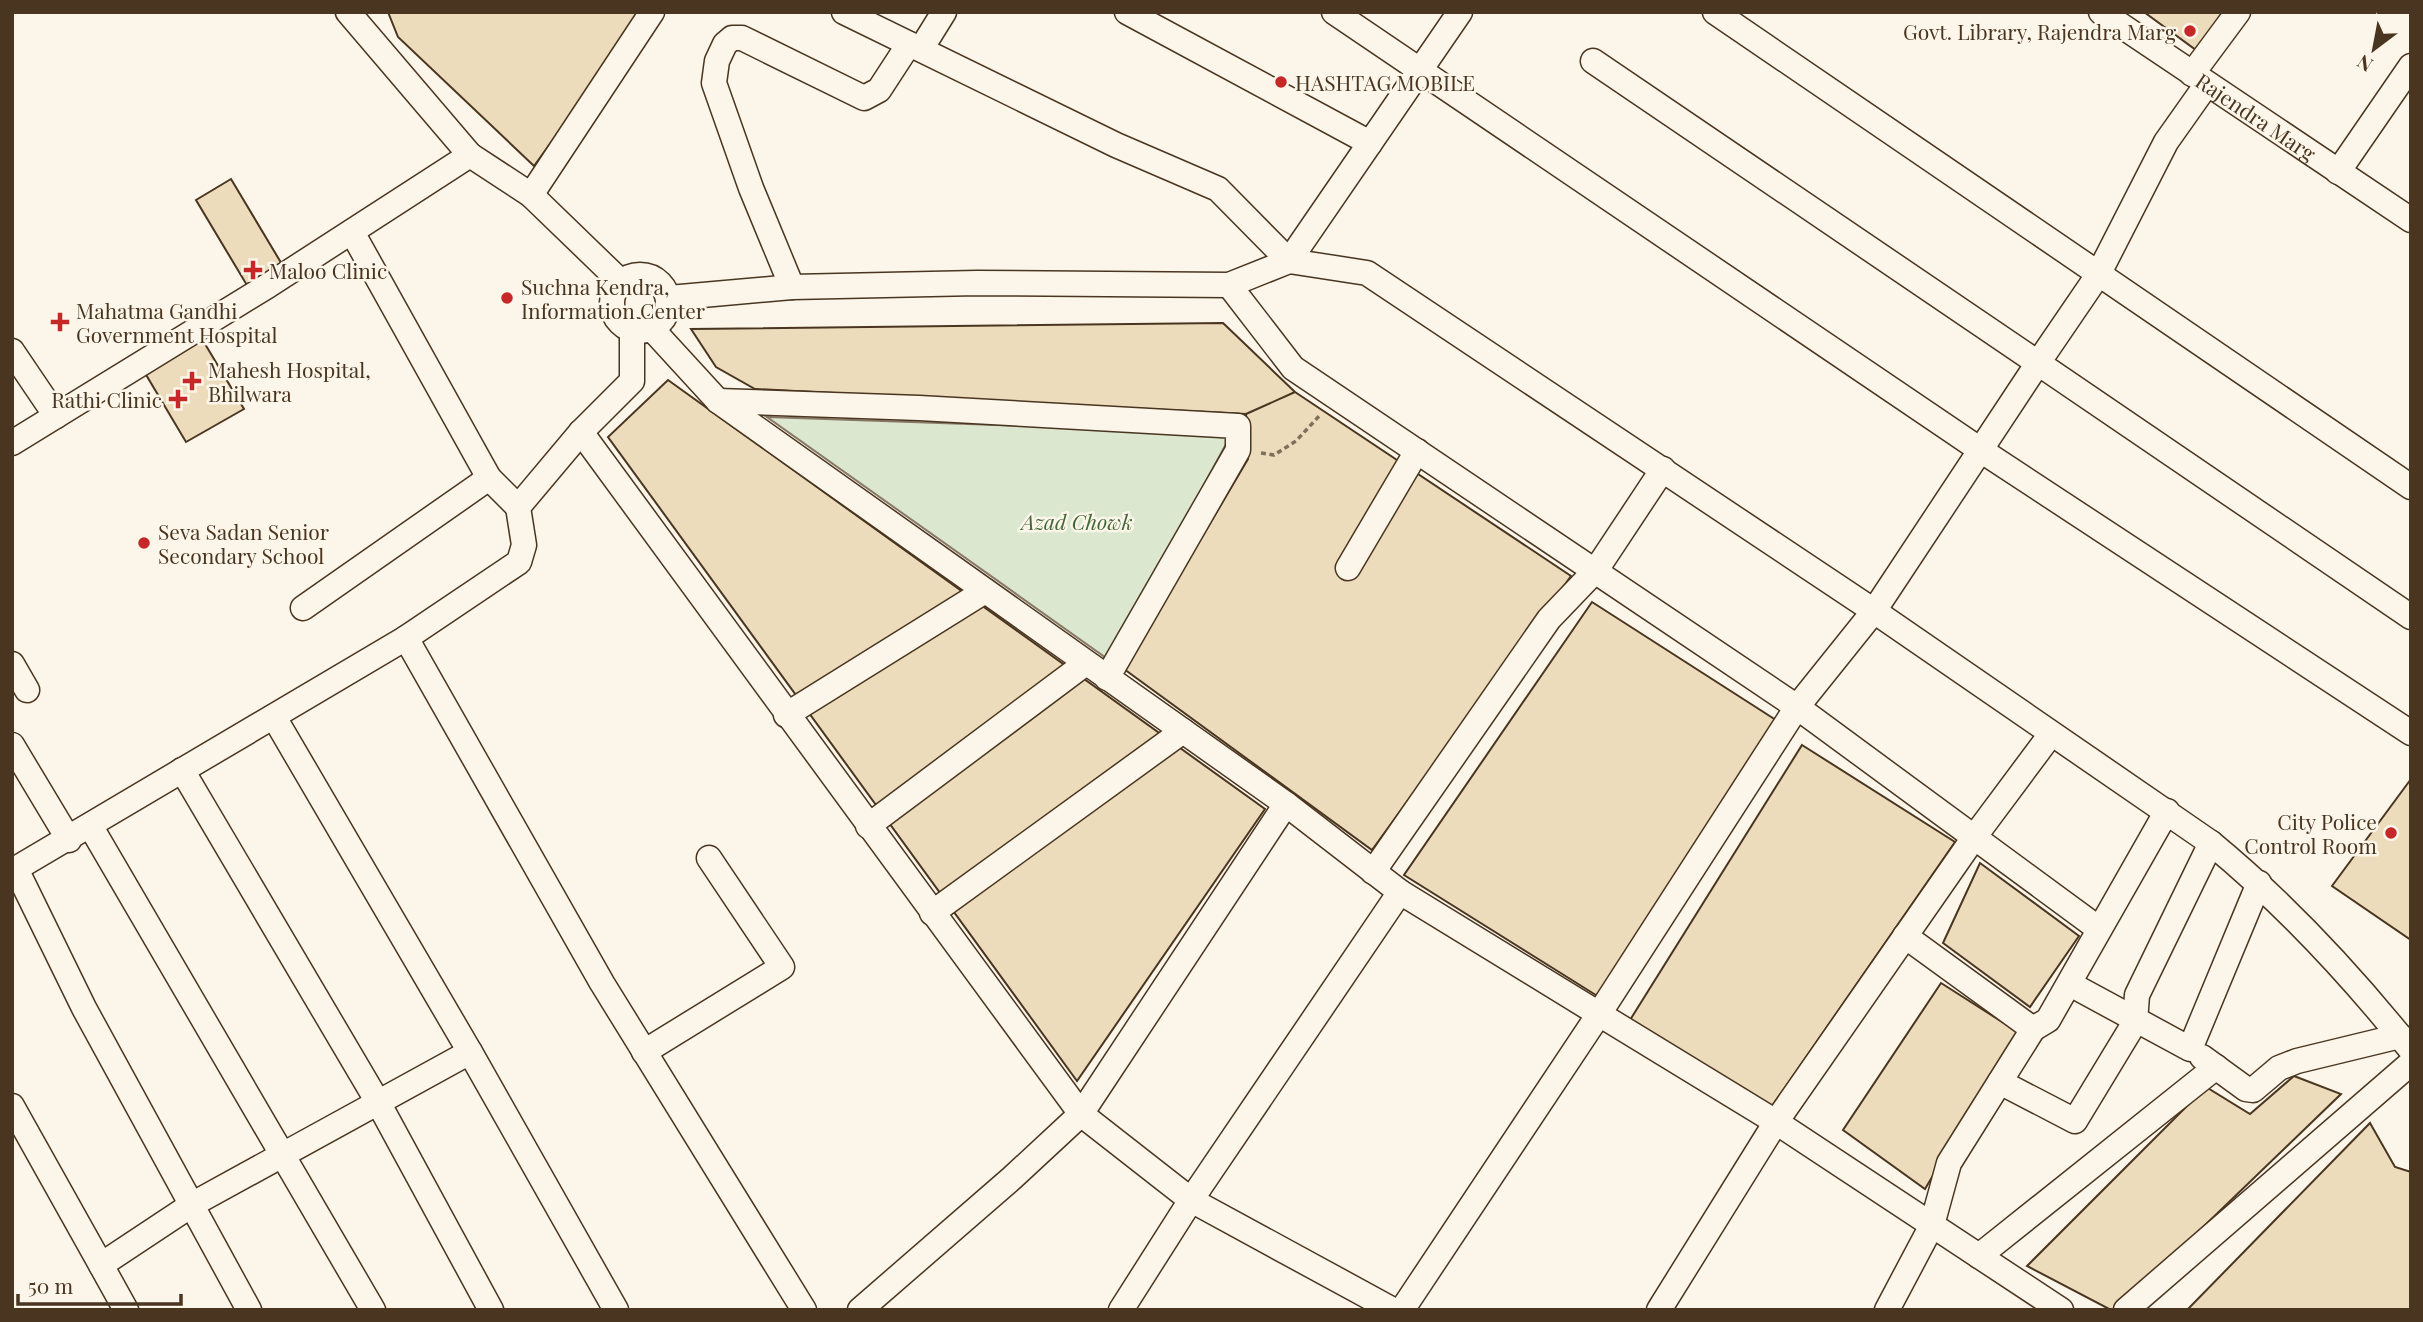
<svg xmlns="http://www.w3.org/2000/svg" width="2423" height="1322" font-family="'Playfair Display',serif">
	<rect width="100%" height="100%" fill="#fbf6e9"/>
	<path fill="#dce7d0" stroke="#887966" stroke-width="2" d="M767 417 1232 433 1109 660Z"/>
	<path fill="#ecdcbc" stroke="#4a3520" stroke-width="2" d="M388 12H645L534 166 398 37Z
		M2144 12H2223L2196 50Z
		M231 179 286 271 251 292 196 200Z
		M1223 323 1295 392 1246 414 755 389 716 367 691 329Z
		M202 339 244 409 186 442 145 373Z
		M668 380 1265 809 1077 1081 608 437Z
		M1295 392 1571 576 1372 850 1124 669 1248 459 1246 414Z
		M1592 602 1779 722 1599 997 1404 875Z
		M1802 745 1955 842 1770 1109 1630 1020Z
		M2411 779V940L2332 886Z
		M1980 863 2079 936 2030 1007 1943 943Z
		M1941 983 2018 1032 1925 1189 1843 1130Z
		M2294 1076 2341 1094 2117 1310H2111L2027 1266 2206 1087 2250 1114Z
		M2370 1123 2395 1167 2411 1172V1310H2187Z"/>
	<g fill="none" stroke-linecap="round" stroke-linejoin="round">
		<defs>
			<g id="minor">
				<path d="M348 12 470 155 531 195 621 282"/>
				<path d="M844 12 1116 145 1218 189 1289 261"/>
				<path d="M1127 12 1370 143"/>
				<path d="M1334 12 1979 449 2411 733"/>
				<path d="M1715 12 2411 487"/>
				<path id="s1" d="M2101 12 2411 220"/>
				<path d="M921 49 944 12"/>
				<path d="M1593 61 2038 363 1874 611 1797 707 1599 1014 1776 1122 1975 836 2051 734"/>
				<path d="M2192 74 2238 12"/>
				<path d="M2207 84 2166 142 2098 275 2038 363 2411 617"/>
				<path d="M2338 172 2411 66"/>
				<path d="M531 195 652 12"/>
				<path d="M352 232 489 478 518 507"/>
				<path d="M1289 261 1460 12"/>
				<circle cx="640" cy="303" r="28"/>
				<path d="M1229 285 1293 368 1797 707 2099 929"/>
				<path d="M792 287 751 188 714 83 717 61 725 44 732 38H742L864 98 879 90 909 44"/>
				<path d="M669 298 792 287 977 283 1229 285 1289 261 1367 273 1874 611 2211 843C2285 904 2351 975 2411 1050"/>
				<path d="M652 329 718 401 1286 804"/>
				<path d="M12 351 56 416"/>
				<path d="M718 401 919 408 1238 426V450L1107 678"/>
				<path d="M581 432 1081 1114 1191 1200 1393 1310"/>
				<path d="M12 443 269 285 470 155"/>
				<path d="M1348 568 1417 451"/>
				<path d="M303 608 489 478"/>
				<path d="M406 638 602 983 804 1310"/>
				<path d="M12 664 27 690"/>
				<path d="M786 715 985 591"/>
				<path d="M274 717 470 1052"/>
				<path d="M12 745 69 840"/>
				<path d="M182 770 379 1104 491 1310"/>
				<path d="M868 826 1086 663"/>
				<path d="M91 827 373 1310"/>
				<path d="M16 869 84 1008 249 1310"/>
				<path d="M12 871 406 638 519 562 524 545 518 507 581 432 632 381V330"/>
				<path d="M1373 872 1549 619 1596 570 1663 469"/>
				<path d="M932 913 1183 731"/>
				<path d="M1905 936 2033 1029 1949 1163 1932 1225 2061 1310"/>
				<path d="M2070 984 2190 1049 2259 883"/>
				<path d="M2033 1029 2048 1020 2167 811"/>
				<path d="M644 1052 782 967 709 858"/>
				<path d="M2202 1057 2246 1089 2253 1090 2279 1068 2297 1061 2400 1036"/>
				<path d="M2000 1082 2075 1121 2135 1022 2137 995 2211 843"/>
				<path d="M12 1106 101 1265"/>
				<path d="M1979 1256 2216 1067"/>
				<path d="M126 1310 101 1265 193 1204 470 1052 616 1310"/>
				<path d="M860 1310 1012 1178 1081 1114 1286 804 1400 892"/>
				<path d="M1121 1310 1191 1200 1400 892 1599 1014 1402 1310"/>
				<path d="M1659 1310 1776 1122 1932 1225 1887 1310"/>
				<path d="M2126 1310 2411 1063"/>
			</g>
		</defs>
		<use href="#minor" stroke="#4a3520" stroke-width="27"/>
		<path stroke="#7f6f5c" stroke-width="3.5" stroke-dasharray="5 3.5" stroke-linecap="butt" d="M1261 453 1274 455 1296 441 1321 414"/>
		<use href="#minor" stroke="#fbf6e9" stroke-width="24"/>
	</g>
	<g fill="#c62828" stroke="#fbf6e9" stroke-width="2.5">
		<circle cx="2190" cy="31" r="7"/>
		<circle cx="1281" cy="82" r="7"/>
		<path d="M249.5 259.5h7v7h7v7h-7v7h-7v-7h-7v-7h7z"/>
		<circle cx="507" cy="298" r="7"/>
		<path d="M56.5 311.5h7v7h7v7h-7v7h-7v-7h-7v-7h7z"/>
		<path d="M188.5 370.5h7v7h7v7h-7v7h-7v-7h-7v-7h7z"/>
		<path d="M174.5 388.5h7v7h7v7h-7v7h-7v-7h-7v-7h7z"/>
		<circle cx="144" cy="543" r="7"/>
		<circle cx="2391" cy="833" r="7"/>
	</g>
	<g text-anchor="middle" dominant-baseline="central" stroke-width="5" stroke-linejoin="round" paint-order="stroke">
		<g font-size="21" fill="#4a3520" stroke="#fbf6e9" text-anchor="start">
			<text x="2176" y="31" text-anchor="end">Govt. Library, Rajendra Marg</text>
			<text x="1295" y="82">HASHTAG MOBILE</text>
			<text x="269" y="270">Maloo Clinic</text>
			<text x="521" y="286">Suchna Kendra,<tspan x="521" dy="24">Information Center</tspan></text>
			<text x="76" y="310">Mahatma Gandhi<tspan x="76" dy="24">Government Hospital</tspan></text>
			<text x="208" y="369">Mahesh Hospital,<tspan x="208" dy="24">Bhilwara</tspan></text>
			<text x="162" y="399" text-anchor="end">Rathi Clinic</text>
			<text x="158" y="531">Seva Sadan Senior<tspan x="158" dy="24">Secondary School</tspan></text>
			<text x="2377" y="821" text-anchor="end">City Police<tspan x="2377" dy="24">Control Room</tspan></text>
		</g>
		<g font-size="21" fill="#4a3520" stroke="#fbf6e9">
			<text stroke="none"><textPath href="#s1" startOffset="187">Rajendra Marg</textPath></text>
		</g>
		<g font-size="21" font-style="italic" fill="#436837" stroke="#fbf6e9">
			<text x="1077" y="521">Azad Chowk</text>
		</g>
	</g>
	<rect width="2423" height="1322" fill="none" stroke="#4a3520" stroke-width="28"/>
	<g transform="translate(2374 49) rotate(212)" stroke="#fbf6e9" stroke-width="5" paint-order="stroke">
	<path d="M0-5L12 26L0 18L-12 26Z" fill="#4a3520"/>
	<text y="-10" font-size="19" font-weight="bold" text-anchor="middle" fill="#4a3520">N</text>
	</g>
	<path d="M18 1294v10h163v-10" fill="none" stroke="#4a3520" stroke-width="3.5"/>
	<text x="28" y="1294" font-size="21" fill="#4a3520" stroke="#fbf6e9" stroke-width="5" paint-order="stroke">50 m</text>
</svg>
